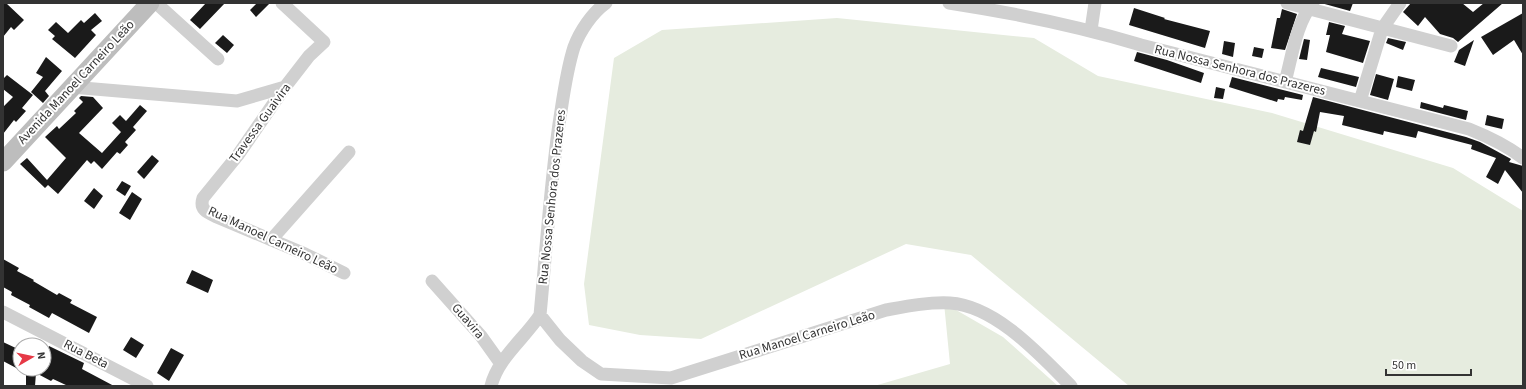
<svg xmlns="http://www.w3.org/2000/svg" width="1526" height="389" font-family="'Source Sans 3',sans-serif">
	<rect width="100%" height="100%" fill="#fff"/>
	<path fill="#e6ecdf" d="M837 18 1034 38 1098 76 1272 113 1453 168 1523 211V386H1129L971 255 906 244 701 339 640 335 589 325 584 284 614 58 662 30Z
		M944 303 1003 337 1058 386H874L950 364Z"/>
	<path fill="#1a1a1a" d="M3 3H6L24 20 14 30 11 27 3 37Z
		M206 3H225L200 29 190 20Z
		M257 3H270L256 17 250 10Z
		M1321 3H1353L1350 11Z
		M1411 3H1462L1473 12 1484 3H1503L1458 42 1453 38 1440 34 1425 17 1418 26 1403 12Z
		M1134 8 1165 18 1164 19 1210 31 1205 48 1129 25Z
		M1282 9 1297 14 1285 50 1271 48 1277 18H1280Z
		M95 13 102 21 91 30 96 35 75 58 52 39 55 36 48 30 56 22 68 33 81 20 84 23Z
		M1523 13V55L1514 40 1493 55 1481 37Z
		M1329 22 1345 26 1342 34 1370 41 1363 63 1326 52 1330 35H1326Z
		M223 35 234 45 227 53 215 43Z
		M1388 38 1406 42 1403 50 1386 43Z
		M1304 39 1310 40 1307 60 1299 59Z
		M1474 40 1465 66 1454 62 1459 50Z
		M1224 41 1235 43 1233 57 1222 54Z
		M1254 47 1264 49 1262 58 1252 56Z
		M1137 52 1167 60 1204 73 1201 83 1134 61Z
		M46 57 62 71 45 91 49 96 43 103 31 92 43 77 36 73Z
		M1321 68 1359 77 1356 87 1318 77Z
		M1376 74 1394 79 1388 100 1370 95Z
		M7 75 33 95 22 108 26 111 16 122 14 120 3 134V107L13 97 3 89V79Z
		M1398 76 1415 80 1412 91 1396 87Z
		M1232 77 1303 95 1302 100 1285 97 1284 100 1278 99 1277 102 1229 87Z
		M1216 87 1225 89 1223 99 1214 98Z
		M81 96 93 97 103 108 79 133 102 153 121 132 112 123 120 115 126 121 140 105 147 111 133 127 136 130 125 142 128 145 120 154 117 152 102 169 94 161 91 164 87 160 58 194 48 185 45 188 20 164 27 158 47 180 66 158 45 137 57 126 59 129 76 113 74 111 83 102 79 98Z
		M1313 97 1466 137 1480 142 1511 159 1509 162 1523 166V193L1505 170 1498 184 1486 177 1496 158 1471 149 1472 145 1418 131 1416 138 1384 131 1383 135 1342 125 1344 116 1320 112 1316 132 1314 131 1310 145 1297 142 1300 130 1303 131Z
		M1421 102 1443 108 1444 105 1468 111 1466 120 1420 108Z
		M1487 115 1504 119 1502 129 1485 125Z
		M152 155 159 161 144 179 137 172Z
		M122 181 131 186 125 196 116 190Z
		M94 188 103 196 94 209 84 201Z
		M132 192 142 199 130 220 119 213Z
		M3 259 19 268 17 271 34 280 33 281 57 295 59 293 72 300 70 303 97 317 89 333 52 313 49 318 29 307 30 305 11 295 12 292 3 287Z
		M192 270 213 280 208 293 186 283Z
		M131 337 144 345 136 358 123 350Z
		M3 342 20 350V370L3 361Z
		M49 346 84 363 82 369 114 386H68L53 379 51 381 36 373 35 386H26V369H44V357Z
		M171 348 184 355 169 381 157 373Z"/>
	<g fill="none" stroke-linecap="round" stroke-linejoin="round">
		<path stroke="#d0d0d0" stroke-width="13" d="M156 3 218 59
			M282 3 324 42 309 56 285 87 238 155 203 198C199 210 208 213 217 217L305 254 344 273
			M949 3C1014 13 1078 26 1141 45L1469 129C1489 137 1506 145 1523 158
			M1287 3 1451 46
			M1091 30 1095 3
			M1285 82C1292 57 1296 23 1313 3
			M71 87 237 101 285 87
			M1360 101 1382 29 1400 3
			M271 240 349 152
			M432 281 481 336 501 364
			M3 312 147 386
			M540 315 560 340 582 361 601 374 671 378 886 310C908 306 928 302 950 303 996 306 1040 355 1071 386
			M491 386C498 358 524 339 540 315 546 252 550 188 559 124 563 99 566 72 574 47 580 31 592 13 606 3"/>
		<path stroke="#bdbdbd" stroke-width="19" d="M3 162 150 3"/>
	</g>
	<g text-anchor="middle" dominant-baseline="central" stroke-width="4" stroke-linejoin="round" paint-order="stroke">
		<g font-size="13" fill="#333" stroke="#fff">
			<text transform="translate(1240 70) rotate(14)">Rua Nossa Senhora dos Prazeres</text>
			<text transform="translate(76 82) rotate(-47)">Avenida Manoel Carneiro Leão</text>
			<text transform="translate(260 123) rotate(-54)">Travessa Guaivira</text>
			<text transform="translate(552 197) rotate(-84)">Rua Nossa Senhora dos Prazeres</text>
			<text transform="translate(273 240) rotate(25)">Rua Manoel Carneiro Leão</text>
			<text transform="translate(468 321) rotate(49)">Guavira</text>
			<text transform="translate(807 335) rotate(-17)">Rua Manoel Carneiro Leão</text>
			<text transform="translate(86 354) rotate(27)">Rua Beta</text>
		</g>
	</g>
	<rect width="1526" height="389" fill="none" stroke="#333333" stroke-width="8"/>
	<g transform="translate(32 357) rotate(81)"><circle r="19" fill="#ffffff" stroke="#adadad"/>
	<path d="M0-3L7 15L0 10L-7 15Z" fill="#e63946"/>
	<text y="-6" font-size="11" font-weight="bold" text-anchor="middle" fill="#333333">N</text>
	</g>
	<path d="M1386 369v6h85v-6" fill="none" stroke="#333333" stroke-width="2"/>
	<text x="1392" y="369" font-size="12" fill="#333333" stroke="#ffffff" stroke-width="3" paint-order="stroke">50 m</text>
</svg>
